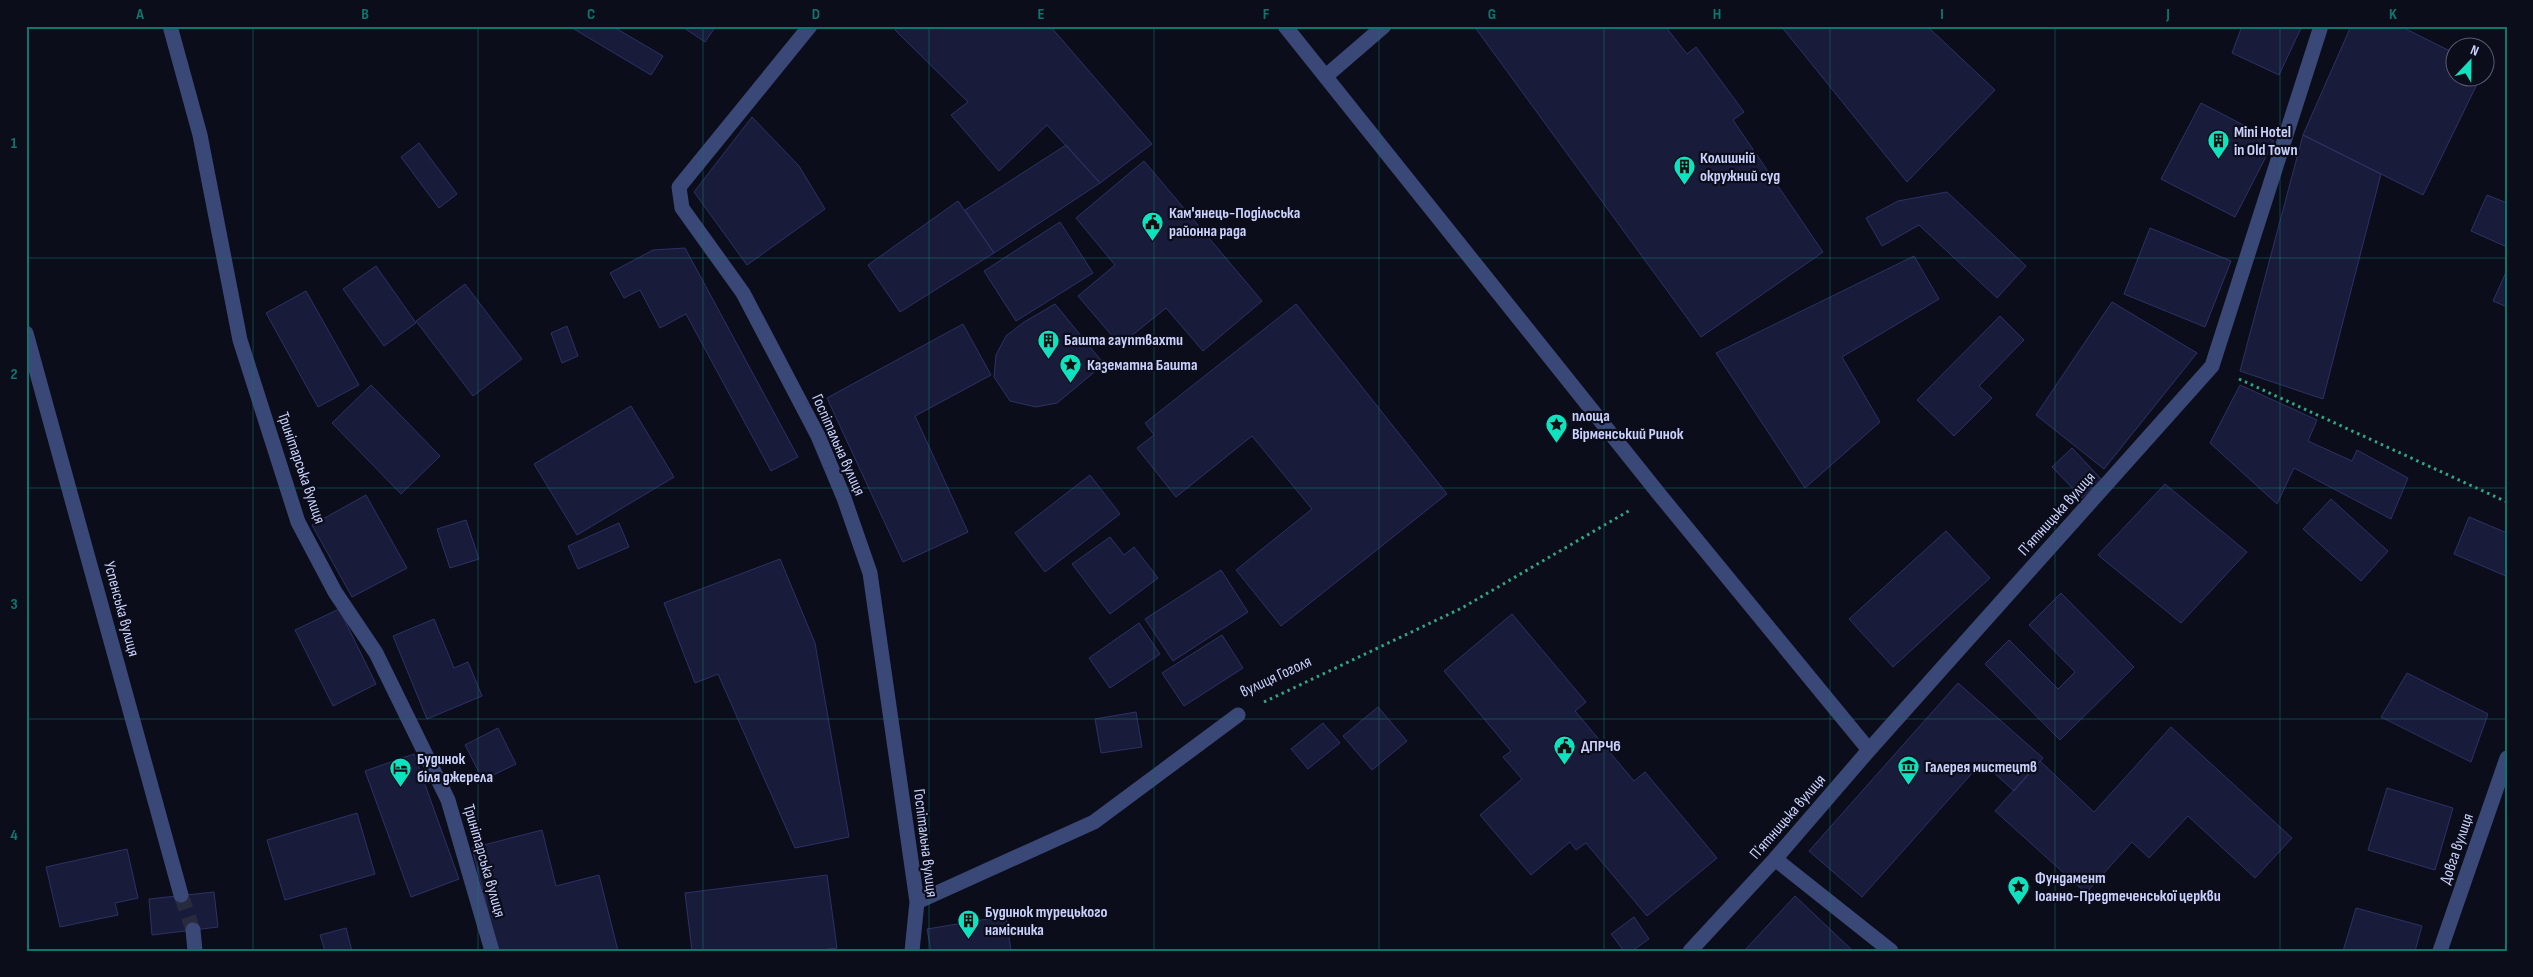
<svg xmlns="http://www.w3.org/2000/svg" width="2533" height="977" font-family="'Sofia Sans Condensed',sans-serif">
	<rect width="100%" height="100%" fill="#0c0d1b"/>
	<path fill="#191b3a" stroke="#2d3165" d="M569 26H612L663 56 651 75Z
		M681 26H716L705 42Z
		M898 26H1050L1152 144 1100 183 1047 125 999 171 951 115 968 102 895 30Z
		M1474 26H1665L1687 54 1696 47 1744 112 1733 120 1823 252 1701 337Z
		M1781 26H1933L1930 29 1995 90 1907 182Z
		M2242 26H2302L2279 75 2232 53Z
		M2351 26H2400L2456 54V78H2480L2423 195 2303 135Z
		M2201 103 2274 141 2235 217 2161 179Z
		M752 117 799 166 825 209 747 265 694 192Z
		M2303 135 2381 174 2323 399 2240 371Z
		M419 143 457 194 439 208 401 157Z
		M1066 145 1100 183 994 253 965 210Z
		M1144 161 1262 301 1203 351 1166 308 1120 345 1078 296 1115 265 1076 218Z
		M1947 192 2026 266 1997 298 1919 225 1882 246 1866 218 1898 201Z
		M2487 195 2507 203V247L2471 231Z
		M958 201 994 253 900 312 868 265Z
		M1060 222 1093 273 1016 321 984 271Z
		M2150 228 2231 261 2205 327 2124 294Z
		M685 248 798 457 771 471 686 314 660 328 640 290 624 298 610 273 653 250Z
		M1914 256 1939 299 1842 357 1880 422 1805 488 1716 353Z
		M376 266 416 323 384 346 343 289Z
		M2507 270V307L2493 301Z
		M465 284 522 359 473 396 416 321Z
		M306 291 359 385 318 407 266 313Z
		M2112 302 2197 353 2104 469 2036 415Z
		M1055 304 1104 364 1057 403 1036 407 1010 401 994 377 996 355 1006 336 1024 322Z
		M1296 304 1447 494 1281 626 1236 570 1312 509 1252 436 1176 497 1137 448 1154 435 1145 423Z
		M2000 316 2024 340 1979 386 1992 398 1954 436 1917 400Z
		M963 324 991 375 915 416 968 532 903 562 827 398Z
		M567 326 578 356 562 363 551 333Z
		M371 385 440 456 401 494 332 423Z
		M2240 385 2317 420 2308 441 2352 461 2357 450 2408 478 2391 519 2294 468 2277 504 2210 443Z
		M631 406 674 477 577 535 534 464Z
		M2072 448 2102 480 2082 498 2052 467Z
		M1090 475 1120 514 1045 572 1015 533Z
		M2165 484 2247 552 2181 623 2098 555Z
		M366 495 407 568 352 597 312 525Z
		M2331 499 2388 551 2361 581 2303 529Z
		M2469 517 2507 533 2506 576 2454 554Z
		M466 520 479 559 450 568 437 529Z
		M619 523 629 547 578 569 568 546Z
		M1946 531 1990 578 1893 667 1849 619Z
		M1110 537 1124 555 1134 547 1158 578 1110 614 1072 564Z
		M780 559 815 643 849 837 795 848 718 674 695 683 664 603Z
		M1221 570 1248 612 1173 661 1145 619Z
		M2061 593 2134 667 2060 740 1985 664 2009 640 2058 689 2075 672 2029 625Z
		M339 609 376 684 333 706 295 630Z
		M1512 614 1586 702 1575 711 1634 781 1645 772 1717 858 1647 916 1586 843 1576 850 1570 842 1531 875 1480 815 1522 779 1503 757 1511 751 1444 671Z
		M434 619 454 668 468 662 482 696 427 719 393 636Z
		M1139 623 1160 654 1110 688 1089 658Z
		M1222 635 1243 668 1184 706 1162 673Z
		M2407 673 2488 714 2471 762 2381 717Z
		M1958 683 2043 758 2014 791 1982 762 1862 897 1809 851Z
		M1378 707 1407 741 1372 770 1343 736Z
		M1136 712 1142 747 1101 753 1095 719Z
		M1323 723 1340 743 1308 769 1291 749Z
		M2171 727 2292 838 2255 878 2188 816 2149 858 2132 842 2086 893 1995 811 2040 761 2094 812Z
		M498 728 516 764 483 780 465 745Z
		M414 754 459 879 411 897 365 771Z
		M2387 788 2453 808 2435 870 2368 850Z
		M357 813 375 874 285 900 267 840Z
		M542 830 556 886 599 875 618 951H498L472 848Z
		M127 849 138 898 115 903 118 915 60 927 46 867Z
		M827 875 837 948 813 951H692L685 893Z
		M214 892 218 927 152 935 149 899Z
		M1795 896 1853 951H1744Z
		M2356 908 2422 926 2415 951H2343Z
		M1006 916 1011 951H931L927 929Z
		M1634 917 1649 939 1632 951H1624L1611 934Z
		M346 928 352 951H325L320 935Z"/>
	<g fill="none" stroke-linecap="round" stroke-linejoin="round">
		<path stroke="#282a3d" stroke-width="15" stroke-dasharray="15 8" stroke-linecap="butt" d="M181 895 193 930"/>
		<path stroke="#34a580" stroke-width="3" stroke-dasharray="2.5 4" stroke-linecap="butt" d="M2239 379 2507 502
			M1264 702 1462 608 1632 509"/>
		<path stroke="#3a4877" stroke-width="15" d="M170 26 200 135 240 340 298 522 335 592 376 653 448 800 492 951
			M810 26 679 187 682 208 743 293 818 436 844 498 870 573 917 902 912 951
			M1285 26 1659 494 1869 750
			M1326 76 1384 26
			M26 333 181 895
			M1775 859 1891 951
			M917 902 1094 822 1238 715
			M193 930 195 951
			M1690 951 1775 859 1869 750 2212 366 2321 26
			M2440 951 2507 758"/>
	</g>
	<path fill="none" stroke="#0f766e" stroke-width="1" stroke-opacity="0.55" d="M253 26V951M478 26V951M703 26V951M929 26V951M1154 26V951M1379 26V951M1604 26V951M1830 26V951M2055 26V951M2280 26V951M26 258H2507M26 488H2507M26 719H2507"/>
	<defs>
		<symbol id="building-pin" viewBox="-11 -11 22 30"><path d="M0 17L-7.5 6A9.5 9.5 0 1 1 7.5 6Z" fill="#0fe2bf" stroke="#0c0d1b"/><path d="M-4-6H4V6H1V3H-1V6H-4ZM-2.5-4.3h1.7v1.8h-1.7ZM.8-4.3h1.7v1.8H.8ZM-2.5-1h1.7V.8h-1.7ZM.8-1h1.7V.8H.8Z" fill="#111"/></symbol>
		<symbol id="civic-pin" viewBox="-11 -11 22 30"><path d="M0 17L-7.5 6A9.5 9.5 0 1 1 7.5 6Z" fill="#0fe2bf" stroke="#0c0d1b"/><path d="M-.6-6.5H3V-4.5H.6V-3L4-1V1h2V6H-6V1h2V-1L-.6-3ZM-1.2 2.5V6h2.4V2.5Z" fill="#111"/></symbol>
		<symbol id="sight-pin" viewBox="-11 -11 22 30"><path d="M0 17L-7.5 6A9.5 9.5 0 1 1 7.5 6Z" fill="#0fe2bf" stroke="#0c0d1b"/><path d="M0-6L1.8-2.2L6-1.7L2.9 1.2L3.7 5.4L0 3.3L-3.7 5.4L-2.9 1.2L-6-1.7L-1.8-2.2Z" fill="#111"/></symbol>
		<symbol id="museum-pin" viewBox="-11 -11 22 30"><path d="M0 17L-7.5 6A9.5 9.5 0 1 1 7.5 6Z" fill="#0fe2bf" stroke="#0c0d1b"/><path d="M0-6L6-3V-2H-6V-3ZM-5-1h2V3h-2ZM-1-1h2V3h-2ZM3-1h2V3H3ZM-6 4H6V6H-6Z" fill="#111"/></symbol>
		<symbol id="hotel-pin" viewBox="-11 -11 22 30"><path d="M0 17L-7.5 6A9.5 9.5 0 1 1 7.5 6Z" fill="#0fe2bf" stroke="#0c0d1b"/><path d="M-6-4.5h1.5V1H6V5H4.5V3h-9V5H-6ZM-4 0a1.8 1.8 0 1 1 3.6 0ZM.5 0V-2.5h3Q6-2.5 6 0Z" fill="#111"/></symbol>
	</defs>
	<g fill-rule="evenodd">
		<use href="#building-pin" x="2206" y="128" width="25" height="34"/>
		<use href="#building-pin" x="1672" y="154" width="25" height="34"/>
		<use href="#civic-pin" x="1140" y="210" width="25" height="34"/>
		<use href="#building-pin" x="1036" y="328" width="25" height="34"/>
		<use href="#sight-pin" x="1058" y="352" width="25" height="34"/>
		<use href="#sight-pin" x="1544" y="412" width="25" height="34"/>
		<use href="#civic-pin" x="1552" y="734" width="25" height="34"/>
		<use href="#museum-pin" x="1896" y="754" width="25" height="34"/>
		<use href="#hotel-pin" x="388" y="756" width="25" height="34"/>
		<use href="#sight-pin" x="2006" y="874" width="25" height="34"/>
		<use href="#building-pin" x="956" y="908" width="25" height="34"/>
	</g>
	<g text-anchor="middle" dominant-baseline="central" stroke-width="4.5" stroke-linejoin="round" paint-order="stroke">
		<g font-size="16" font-weight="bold" fill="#c9d1fc" stroke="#0c0d1b" text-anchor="start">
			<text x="2234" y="132">Mini Hotel<tspan x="2234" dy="18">in Old Town</tspan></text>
			<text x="1700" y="158">Колишній<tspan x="1700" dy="18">окружний суд</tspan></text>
			<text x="1169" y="213">Кам'янець-Подільська<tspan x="1169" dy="18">районна рада</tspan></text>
			<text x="1064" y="340">Башта гауптвахти</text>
			<text x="1087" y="365">Казематна Башта</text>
			<text x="1572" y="416">площа<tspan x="1572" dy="18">Вірменський Ринок</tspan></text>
			<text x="1581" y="746">ДПРЧ6</text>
			<text x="417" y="759">Будинок<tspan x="417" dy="18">біля джерела</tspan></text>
			<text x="1925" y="767">Галерея мистецтв</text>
			<text x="2035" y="878">Фундамент<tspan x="2035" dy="18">Іоанно-Предтеченської церкви</tspan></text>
			<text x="985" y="912">Будинок турецького<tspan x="985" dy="18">намісника</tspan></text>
		</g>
		<g font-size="16" fill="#c9d1fc" stroke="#0c0d1b">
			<text transform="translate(838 445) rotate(66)">Госпітальна вулиця</text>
			<text transform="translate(301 468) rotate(71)">Тринітарська вулиця</text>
			<text transform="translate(2057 514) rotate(-48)">Пʼятницька вулиця</text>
			<text transform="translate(121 609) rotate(75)">Успенська вулиця</text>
			<text transform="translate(1276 677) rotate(-25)">вулиця Гоголя</text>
			<text transform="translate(1788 817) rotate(-49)">Пʼятницька вулиця</text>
			<text transform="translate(925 843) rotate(83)">Госпітальна вулиця</text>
			<text transform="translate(2457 849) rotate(-71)">Довга вулиця</text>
			<text transform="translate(484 861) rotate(74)">Тринітарська вулиця</text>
		</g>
	</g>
	<rect width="2533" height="977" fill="none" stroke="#0c0d1b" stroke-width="55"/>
	<g transform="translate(2470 62) rotate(22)"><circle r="24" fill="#0c0d1b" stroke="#585b75"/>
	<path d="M0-4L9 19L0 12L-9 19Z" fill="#0fe2bf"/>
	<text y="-8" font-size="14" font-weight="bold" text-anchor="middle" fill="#c9d1fc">N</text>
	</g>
	<rect x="28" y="28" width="2478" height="922" fill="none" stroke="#0f766e" stroke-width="2"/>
	<g font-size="16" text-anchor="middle" font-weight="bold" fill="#0f766e">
		<text x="140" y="19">A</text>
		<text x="365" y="19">B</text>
		<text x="591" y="19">C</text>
		<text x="816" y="19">D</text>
		<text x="1041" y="19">E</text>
		<text x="1266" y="19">F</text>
		<text x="1492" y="19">G</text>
		<text x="1717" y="19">H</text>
		<text x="1942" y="19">I</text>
		<text x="2168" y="19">J</text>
		<text x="2393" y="19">K</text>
		<text x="14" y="148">1</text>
		<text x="14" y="379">2</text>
		<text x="14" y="609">3</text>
		<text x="14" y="840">4</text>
	</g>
</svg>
